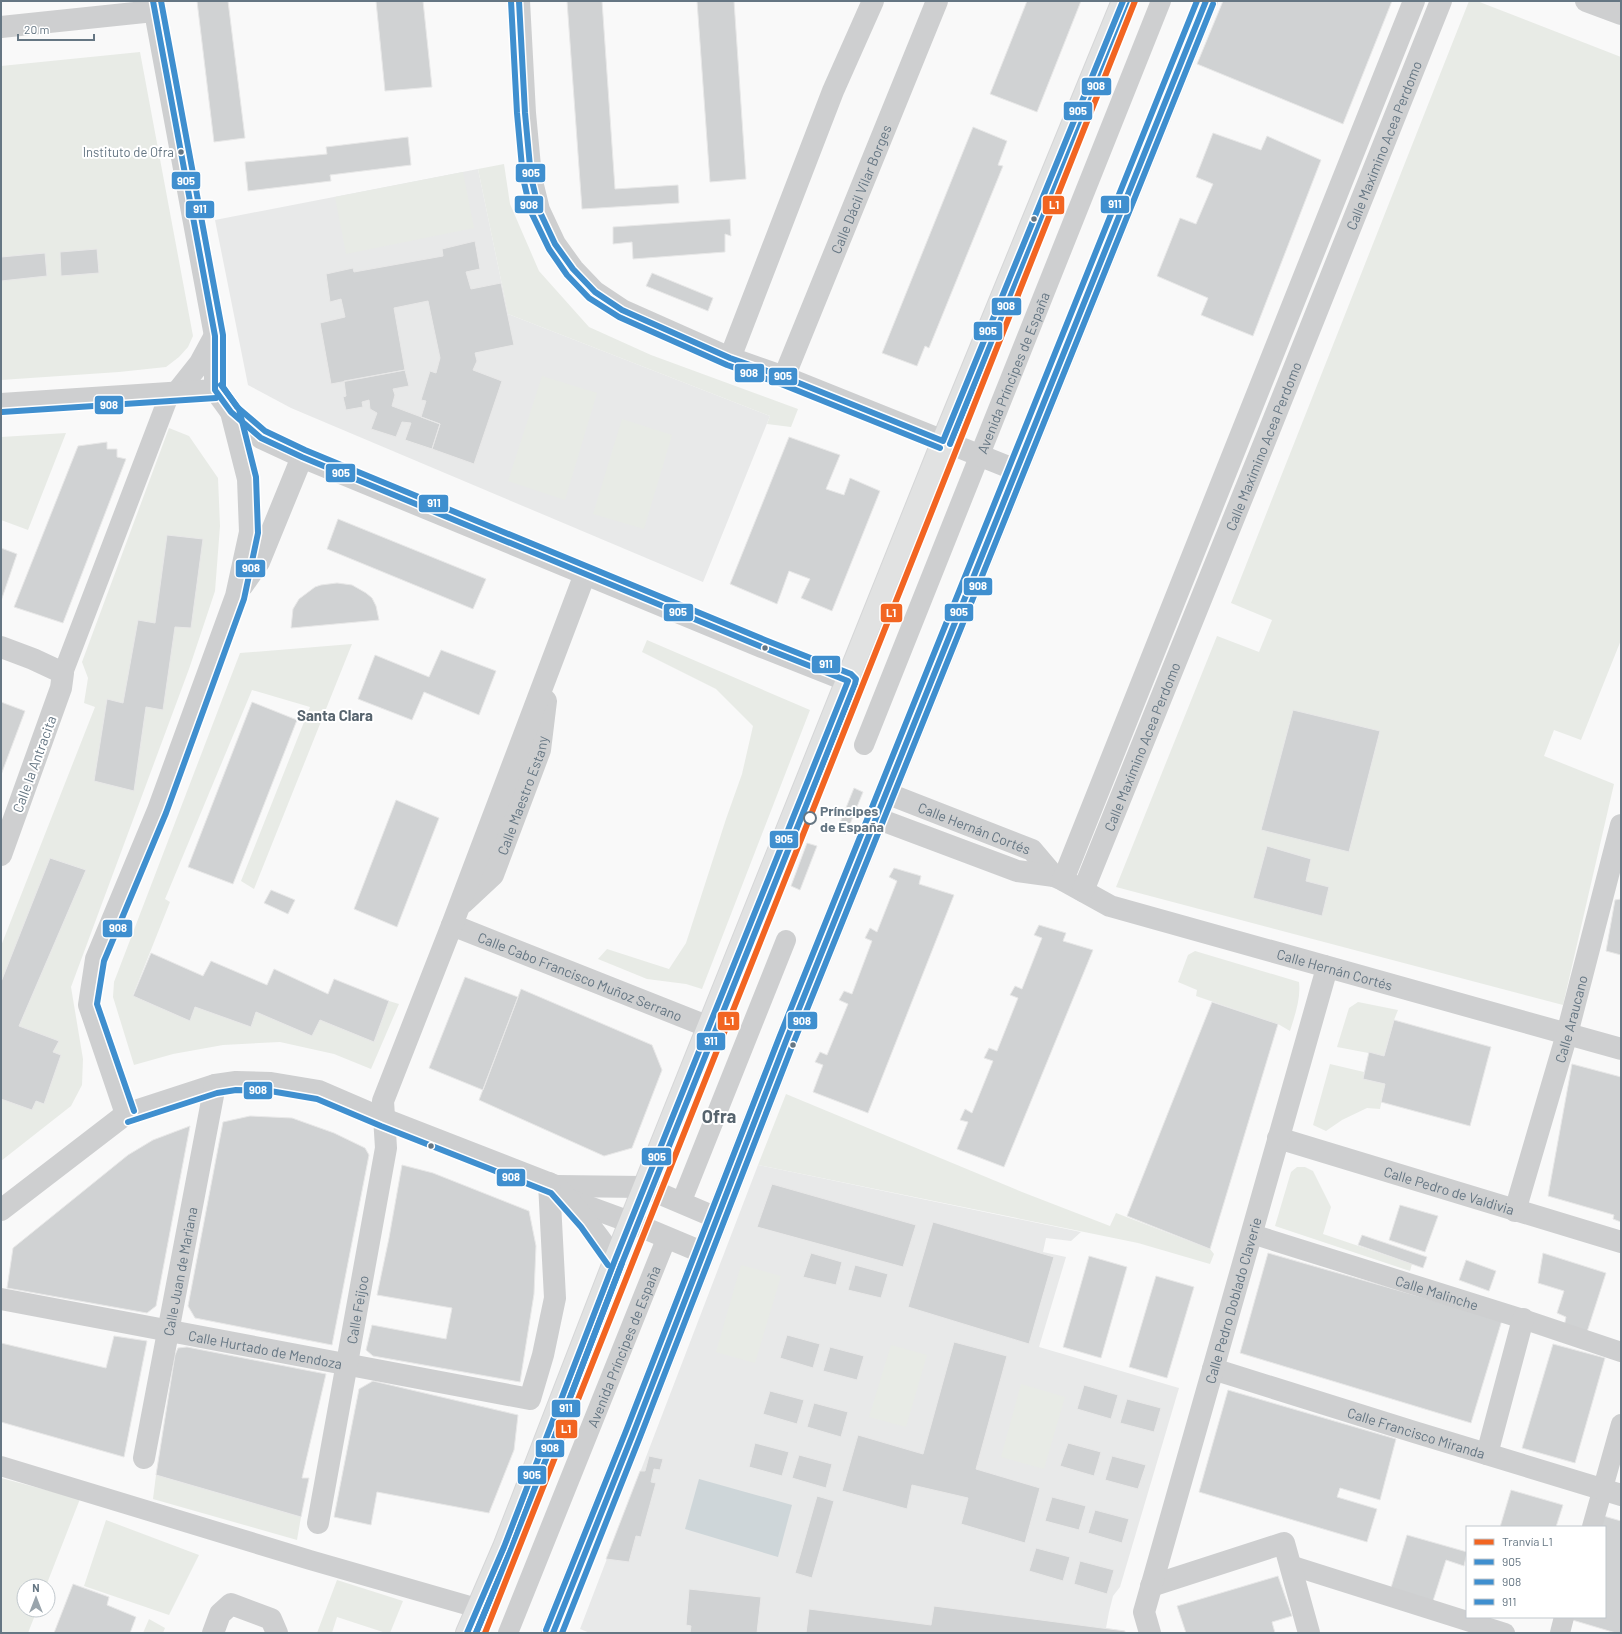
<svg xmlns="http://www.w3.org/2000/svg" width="1622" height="1634" font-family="Barlow,sans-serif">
	<rect width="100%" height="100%" fill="#f9f9f9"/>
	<path fill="#e8e9e9" d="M478 169 508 314 770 416 703 582 291 408 248 385 215 220Z
		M758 1165 1081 1232 1071 1241 1046 1238 1043 1252 1066 1257 1039 1347 1179 1388 1120 1587 1113 1596 1109 1612 1106 1628 1125 1631V1633H590L580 1629Z"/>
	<path fill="#e8ebe6" d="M1469 1H1477L1621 57V640L1581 740 1554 730 1544 756 1614 784 1563 1005 1116 887 1217 636 1259 652 1272 620 1231 603Z
		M140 52 193 336 188 347 179 357 166 367 119 372 1 380V66Z
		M504 164 510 204 539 271 589 327 651 355 798 409 791 427 767 424 770 416 508 314 478 169Z
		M463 172 474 228 346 254 335 197Z
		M542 376 597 393 565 500 508 481Z
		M622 419 672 435 644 529 593 514Z
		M169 428 189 436 218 478 220 526 215 591 189 669 71 987 83 1059 82 1085 71 1106 1 1161V946L95 707 84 703 88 678 82 662Z
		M66 433 28 530 1 520V437Z
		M647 640 810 710 702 989 686 984 647 979 598 959 607 949 669 969 686 943 726 819 742 774 753 726 716 689 642 652Z
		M352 644 254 889 241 881 310 707 252 690 165 899 170 902 133 995 256 1012 389 1001 399 1004 371 1069 334 1054 280 1042 223 1045 173 1054 134 1065 113 997 114 982 240 653Z
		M1195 951 1299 982C1301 998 1295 1015 1290 1031L1278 1024 1196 996 1197 990 1178 982 1188 955Z
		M1358 1002 1398 1010 1394 1020 1384 1056 1337 1047 1349 1008Z
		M1330 1064 1364 1072 1363 1079 1385 1084 1380 1109 1367 1108 1342 1120 1326 1131 1313 1125Z
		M786 1094 1022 1192 1110 1226 1116 1213 1210 1249 1214 1254 1210 1264 1138 1243 758 1165Z
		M1297 1167H1305L1313 1171 1331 1207 1323 1234 1412 1264 1410 1271 1275 1226 1291 1172Z
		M741 1265 781 1276 755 1363 716 1352Z
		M891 1345 927 1355 906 1427 869 1417Z
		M1021 1384 1065 1397 1044 1469 1001 1457Z
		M156 1475 301 1517 297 1540 153 1499Z
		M1 1478 80 1499 46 1586H24V1610H37L28 1633H1Z
		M106 1520 199 1555 169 1615 84 1586Z
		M337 1580 403 1601 390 1633H386L337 1617 332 1633H317Z
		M149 1619 165 1628 163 1633H143Z"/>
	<path fill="#ced6d9" d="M699 1479 792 1505 778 1557 685 1529Z"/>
	<path fill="#d0d2d3" stroke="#e8e8e8" d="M197 1H228L245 138 214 142Z
		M376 1H423L432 87 385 91Z
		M567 1H602L615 189 678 185 679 203 582 209Z
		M697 1H734L746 179 710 182Z
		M1027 1H1081L1037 112 990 94Z
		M1223 1H1392L1343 124 1197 64Z
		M973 127 1007 141 998 165 1003 166 929 348 925 346 917 366 882 353Z
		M1213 133 1261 150 1267 136 1321 160 1253 336 1201 315 1208 298 1157 276 1180 218 1196 224 1213 184 1196 177Z
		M408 137 411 165 330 175 331 181 248 191 245 162 327 154 326 147Z
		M730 219 731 236 725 234V252L633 259 632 242 613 244V227Z
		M475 241 480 269 466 272 471 289 501 283 514 345 475 353 477 361 473 370 502 381 474 464 432 449 440 424 421 417 426 401 421 400 430 371 436 373 440 358 428 301 394 308 405 370 331 384 320 323 345 317 341 299 330 302 326 274 353 268 354 272 443 256 442 249Z
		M97 249 99 273 61 276 60 252Z
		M45 253 47 276 1 281V257Z
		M652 273 713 298 708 311 646 286Z
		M405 370 409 386 393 389 395 395 392 406 440 424 432 449 405 440 411 423 402 422 396 437 371 429 377 413 370 409 369 400 362 402 363 407 346 410 343 397 346 396 344 381Z
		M789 437 840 455 826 489 844 495 850 478 880 491 832 611 801 598 810 579 789 571 777 604 730 584Z
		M107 442V449H117V457L126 459 63 623 14 607 78 446Z
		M338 519 486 579 473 609 327 549Z
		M167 535 203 539 191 628 175 627 163 710 146 707 134 791 94 781 107 699 123 703 138 620 155 623Z
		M1 548 17 554 1 601Z
		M337 583 352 585 366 593 372 598 376 606 379 620 291 628 293 609 299 599 315 587 321 585Z
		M441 650 496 671 479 715 424 692 412 720 358 699 375 655 429 677Z
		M1 702 25 711 1 775Z
		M252 702 297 720 233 884 188 867Z
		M1293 710 1380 731 1349 852 1261 830Z
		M854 788 863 792 846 834 837 830Z
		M396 800 439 818 397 927 354 909Z
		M807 843 817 846 800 890 791 886Z
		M1267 846 1311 859 1306 881 1329 887 1322 916 1253 898Z
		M50 858 86 870 19 1026 59 1041 53 1052 61 1055 44 1104 36 1101 32 1110 1 1099V982Z
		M894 868 921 876 919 884 954 895 868 1113 813 1092 823 1065 815 1062 820 1052 827 1055 848 1004 839 1000 844 991 852 994 872 941 865 938 870 928 877 932 897 881 889 877Z
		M271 890 295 900 288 914 264 903Z
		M1621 899V955L1606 951 1615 900Z
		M1039 925 1066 933 1063 941 1093 950 1004 1167 957 1149 968 1122 960 1120 965 1109 972 1113 993 1061 984 1058 989 1048 997 1051 1018 998 1010 995 1015 986 1022 989 1042 938 1034 935Z
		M151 953 203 976 211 961 267 985 274 969 328 994 334 979 389 1001 374 1042 320 1020 312 1036 256 1012 251 1027 195 1007 190 1021 133 996Z
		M465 977 518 997 483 1090 429 1068Z
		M521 989 652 1045 662 1070 632 1148 604 1156 479 1100Z
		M1212 1002 1278 1024 1210 1249 1127 1216Z
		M1394 1020 1491 1047 1470 1126 1381 1102 1385 1084 1363 1079 1369 1052 1384 1056Z
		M1572 1064 1621 1077V1222L1613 1219 1614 1215 1548 1196Z
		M250 1116 292 1118 334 1133 365 1148 369 1155 332 1345 195 1318 188 1306 223 1122Z
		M190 1126 156 1306 147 1313 7 1288 13 1248 128 1155 153 1140Z
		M402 1165 433 1173 529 1211 536 1246 534 1294 520 1382 373 1356 366 1350 372 1325 446 1339 452 1308 377 1295 389 1238Z
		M772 1184 916 1225 903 1267 757 1227Z
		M1400 1205 1438 1216 1425 1252 1389 1240Z
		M933 1222 1054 1257 1029 1344 908 1307Z
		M1362 1235 1427 1257 1423 1268 1358 1245Z
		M811 1253 842 1262 836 1285 803 1277Z
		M1268 1253 1502 1320 1471 1423 1240 1353Z
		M1543 1253 1606 1273 1586 1335 1564 1327 1566 1317 1557 1313 1564 1291 1538 1283Z
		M1089 1256 1127 1267 1101 1358 1063 1347Z
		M1466 1260 1496 1271 1489 1291 1459 1280Z
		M855 1265 888 1274 881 1298 848 1290Z
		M1156 1276 1194 1287 1167 1378 1129 1367Z
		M787 1335 820 1344 813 1368 780 1358Z
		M114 1336 147 1341 124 1457 1 1422V1343L106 1368Z
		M954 1342 1007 1356 976 1469 1040 1488 1025 1543 961 1524 968 1498 912 1485 907 1509 842 1491 858 1435 923 1454Z
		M1553 1344 1605 1358 1575 1463 1522 1448Z
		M187 1347 326 1374 302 1478H309L301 1517 156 1475 175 1355 178 1348Z
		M830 1347 864 1356 857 1380 823 1371Z
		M373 1381 518 1415 514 1450 489 1513 377 1492 371 1525 334 1517 359 1389Z
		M1084 1385 1118 1395 1111 1419 1077 1409Z
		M1228 1390 1396 1439 1380 1500 1340 1488 1337 1497 1377 1509 1367 1542 1199 1492Z
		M770 1391 804 1400 797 1424 763 1414Z
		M1127 1399 1161 1408 1154 1432 1120 1423Z
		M814 1403 848 1412 841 1437 807 1427Z
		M755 1443 789 1452 782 1476 749 1467Z
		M1068 1443 1101 1452 1094 1476 1060 1466Z
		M799 1455 832 1464 826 1488 792 1478Z
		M649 1456 663 1459 660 1470 654 1469 651 1482 656 1483 641 1537 636 1536 629 1562 606 1559 640 1471H645Z
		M1112 1456 1146 1465 1138 1489 1105 1480Z
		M1511 1490 1563 1505 1556 1527H1500Z
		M817 1496 834 1501 812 1578 795 1573Z
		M1052 1497 1086 1506 1079 1530 1045 1521Z
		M1095 1510 1129 1519 1122 1543 1088 1533Z
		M1600 1515 1621 1521V1633H1616L1569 1619 1570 1617H1605V1527H1597Z
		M1407 1535 1467 1552 1464 1566 1446 1560 1432 1604 1390 1591Z
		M1036 1548 1070 1557 1063 1581 1029 1571Z
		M1080 1561 1114 1570 1107 1594 1074 1584Z
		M1278 1576 1292 1616 1272 1622 1275 1633H1186L1177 1606Z
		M73 1584 109 1597 107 1605 136 1617 130 1633H54Z
		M689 1589 761 1597 757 1633H690L691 1626 686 1625Z
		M934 1606 1125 1631V1633H806L809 1609 931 1625Z"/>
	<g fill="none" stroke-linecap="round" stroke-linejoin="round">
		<defs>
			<path id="secondary" d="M467 1633 504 1547 615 1260 943 441 1123 1
				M553 1633 633 1434 786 1041 1206 1"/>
		</defs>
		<use href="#secondary" stroke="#d5d6d7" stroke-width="24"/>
		<g stroke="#cecfd0" stroke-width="20">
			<path d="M63 673 170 393"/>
			<path id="s1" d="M864 745 1161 1"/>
			<path d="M681 1203 786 940"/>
			<path id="s2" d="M1252 1234 1523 1319 1621 1352"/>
			<path d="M1 1466 310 1560 477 1608"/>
			<path d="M1592 1527 1621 1424"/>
			<path d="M1290 1565 1505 1633"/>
			<path id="s3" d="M508 1633 667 1237"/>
			<path d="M1560 1633 1564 1617"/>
		</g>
		<g stroke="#cecfd0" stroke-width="22">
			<path d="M153 1 215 336V390L231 412 261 438 302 457 762 647 848 681"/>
			<path d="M519 1 525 113 531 177 539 210 555 244 573 269 595 292 622 310 730 358 784 377 1016 470"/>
			<path d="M1586 1 1621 14"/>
			<path d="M1 27 154 11"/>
			<path d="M730 358 833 91 873 1"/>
			<path id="s4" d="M784 377 937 1"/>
			<path d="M177 392 200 363 213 339"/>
			<path d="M1 404 215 390"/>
			<path d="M243 585 259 562 302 457"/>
			<path d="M1 647 33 659 63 673 61 688 1 855"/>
			<path id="s5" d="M886 793 1032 850 1054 876"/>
			<path id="s6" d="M876 818 1017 871 1054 876 1063 880 1110 906 1621 1049"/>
			<path d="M1063 880 1414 1"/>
			<path id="s7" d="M1083 891 1265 441 1441 1"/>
			<path id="s8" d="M463 903 493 875 540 750 546 701"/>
			<path id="s9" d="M452 925 709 1027"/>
			<path d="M126 1114 89 1005 96 959 158 810 236 596 250 532 248 479 231 412"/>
			<path id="s10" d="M1278 1138 1621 1242"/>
			<path d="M556 1186 644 1187 717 1218"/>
			<path d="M570 1200 630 1222 704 1253"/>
			<path d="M1 1210 126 1114 215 1085 236 1082 271 1083 319 1091 384 1119 556 1186C578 1209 597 1234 615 1260"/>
			<path id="s11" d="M1515 1211 1567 1034 1621 825"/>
			<path id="s12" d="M1 1299 530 1399 543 1355 555 1298 549 1183"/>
			<path id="s13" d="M1213 1369 1411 1431 1621 1495"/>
			<path d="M1487 1454 1523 1319"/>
			<path id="s14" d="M144 1458 215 1085"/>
			<path id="s15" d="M318 1523 386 1148 383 1101 452 925 585 574"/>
			<path d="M1151 1586 1284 1543 1309 1633"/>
			<path d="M213 1633 220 1614 231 1604 271 1619 277 1633"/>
			<path id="s16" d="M1150 1633 1144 1612 1325 975 1324 966"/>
		</g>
		<use href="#secondary" stroke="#e1e2e2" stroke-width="22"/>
		<defs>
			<path id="bus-1" d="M153 1 215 336V390L231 412 261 438 302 457 762 647 848 681
				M519 1 525 113 531 177 539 210 555 244 573 269 595 292 622 310 730 358 784 377 943 441
				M943 441 1123 1
				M467 1633 504 1547 615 1260 848 681
				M553 1633 633 1434 786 1041 1206 1"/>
			<path id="bus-2" d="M511 1 517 113 523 178 531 212 549 249 567 275 589 298 619 317 727 365 781 384 940 448
				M2 412 216 398
				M950 444 1130 4
				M134 1111 97 1004 104 961 166 813 244 599 258 533 256 477 239 409 221 385
				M128 1122 217 1093 236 1090 270 1091 317 1099 381 1126 551 1193 581 1227 608 1265
				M476 1633 511 1550 622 1263
				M562 1633 640 1437 793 1044 1213 4"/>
			<path id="bus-3" d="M161 1 223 335V387L237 407 265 431 305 450 765 640 851 674 856 679 855 684 622 1263 511 1550 476 1633
				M546 1630 626 1431 779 1038 1197 1"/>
		</defs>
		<use href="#bus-1" stroke="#fff" stroke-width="9"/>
		<use href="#bus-2" stroke="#fff" stroke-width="9"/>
		<use href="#bus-3" stroke="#fff" stroke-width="9"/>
		<use href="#bus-1" stroke="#3f8fcf" stroke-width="6"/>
		<use href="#bus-2" stroke="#3f8fcf" stroke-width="6"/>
		<use href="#bus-3" stroke="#3f8fcf" stroke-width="6"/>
		<defs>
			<path id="tram-1" d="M485 1633 1135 1"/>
		</defs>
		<use href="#tram-1" stroke="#fff" stroke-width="9"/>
		<use href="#tram-1" stroke="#f26522" stroke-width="6"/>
	</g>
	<g fill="#657683" stroke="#fff" stroke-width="1.5">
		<circle cx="181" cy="152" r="3.5"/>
		<circle cx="1034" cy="219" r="3.5"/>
		<circle cx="765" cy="648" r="3.5"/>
		<circle cx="793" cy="1045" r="3.5"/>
		<circle cx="431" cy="1146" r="3.5"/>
	</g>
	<circle fill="#fff" stroke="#657683" stroke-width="2" cx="810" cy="818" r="6"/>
	<g text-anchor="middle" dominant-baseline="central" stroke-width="4" stroke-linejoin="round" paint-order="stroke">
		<g font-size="13" fill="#657683" stroke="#fff" text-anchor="end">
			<text x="174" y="152">Instituto de Ofra</text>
		</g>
		<g font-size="14" fill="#657683" stroke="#fff">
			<text stroke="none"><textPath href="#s7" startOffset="804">Calle Maximino Acea Perdomo</textPath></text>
			<text stroke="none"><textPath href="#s4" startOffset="203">Calle Dácil Vilar Borges</textPath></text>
			<text stroke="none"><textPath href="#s1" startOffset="401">Avenida Príncipes de España</textPath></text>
			<text stroke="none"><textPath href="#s7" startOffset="480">Calle Maximino Acea Perdomo</textPath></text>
			<text stroke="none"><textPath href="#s7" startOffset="156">Calle Maximino Acea Perdomo</textPath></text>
			<text transform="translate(34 764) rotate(-70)">Calle la Antracita</text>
			<text stroke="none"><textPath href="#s8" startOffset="126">Calle Maestro Estany</textPath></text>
			<text stroke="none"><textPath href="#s5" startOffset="95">Calle Hernán Cortés</textPath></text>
			<text stroke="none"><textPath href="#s6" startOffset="485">Calle Hernán Cortés</textPath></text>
			<text stroke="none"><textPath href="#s9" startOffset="138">Calle Cabo Francisco Muñoz Serrano</textPath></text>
			<text stroke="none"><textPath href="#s11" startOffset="200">Calle Araucano</textPath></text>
			<text stroke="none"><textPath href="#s10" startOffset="179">Calle Pedro de Valdivia</textPath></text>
			<text stroke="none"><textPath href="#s14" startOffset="190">Calle Juan de Mariana</textPath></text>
			<text stroke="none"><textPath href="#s2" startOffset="194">Calle Malinche</textPath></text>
			<text stroke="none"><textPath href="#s16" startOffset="346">Calle Pedro Doblado Claverie</textPath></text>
			<text stroke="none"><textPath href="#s15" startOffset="217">Calle Feijoo</textPath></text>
			<text stroke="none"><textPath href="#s3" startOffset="309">Avenida Príncipes de España</textPath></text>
			<text stroke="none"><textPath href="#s12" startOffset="269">Calle Hurtado de Mendoza</textPath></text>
			<text stroke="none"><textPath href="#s13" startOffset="213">Calle Francisco Miranda</textPath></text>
		</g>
		<g font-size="14" font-weight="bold" fill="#657683" stroke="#fff" text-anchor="start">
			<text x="820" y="810">Príncipes<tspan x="820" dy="16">de España</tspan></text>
		</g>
		<g font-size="15" font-weight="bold" fill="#57646e" stroke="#fff">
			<text x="335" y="715">Santa Clara</text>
		</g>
		<g font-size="18" font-weight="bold" fill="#57646e" stroke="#fff">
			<text x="719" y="1116">Ofra</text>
		</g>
	</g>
	<g stroke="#fff" stroke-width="1.5">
		<rect x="1081" y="77" width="31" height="19" rx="4" fill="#3f8fcf"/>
		<rect x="1063" y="101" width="30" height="20" rx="4" fill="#3f8fcf"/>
		<rect x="515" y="163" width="31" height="20" rx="4" fill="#3f8fcf"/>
		<rect x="171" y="171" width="30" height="19" rx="4" fill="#3f8fcf"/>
		<rect x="1100" y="195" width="30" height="19" rx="4" fill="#3f8fcf"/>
		<rect x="514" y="195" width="30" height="19" rx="4" fill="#3f8fcf"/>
		<rect x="1042" y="195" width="23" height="20" rx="4" fill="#f26522"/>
		<rect x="185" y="200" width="30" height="19" rx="4" fill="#3f8fcf"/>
		<rect x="991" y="297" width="31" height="19" rx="4" fill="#3f8fcf"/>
		<rect x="973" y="321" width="30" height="20" rx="4" fill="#3f8fcf"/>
		<rect x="734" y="363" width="31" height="20" rx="4" fill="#3f8fcf"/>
		<rect x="768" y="367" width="30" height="19" rx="4" fill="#3f8fcf"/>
		<rect x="94" y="395" width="30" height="20" rx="4" fill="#3f8fcf"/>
		<rect x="325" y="463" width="31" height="20" rx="4" fill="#3f8fcf"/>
		<rect x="418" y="494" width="31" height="19" rx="4" fill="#3f8fcf"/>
		<rect x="235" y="559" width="31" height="19" rx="4" fill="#3f8fcf"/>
		<rect x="963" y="577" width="30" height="19" rx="4" fill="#3f8fcf"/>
		<rect x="944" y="603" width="30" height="19" rx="4" fill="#3f8fcf"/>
		<rect x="663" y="603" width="31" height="19" rx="4" fill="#3f8fcf"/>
		<rect x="880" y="603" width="23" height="20" rx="4" fill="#f26522"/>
		<rect x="811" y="655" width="30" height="19" rx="4" fill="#3f8fcf"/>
		<rect x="769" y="830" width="30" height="19" rx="4" fill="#3f8fcf"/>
		<rect x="102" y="919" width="31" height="19" rx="4" fill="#3f8fcf"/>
		<rect x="787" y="1011" width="31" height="19" rx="4" fill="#3f8fcf"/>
		<rect x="717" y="1011" width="23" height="20" rx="4" fill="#f26522"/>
		<rect x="696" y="1032" width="30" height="19" rx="4" fill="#3f8fcf"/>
		<rect x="243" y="1081" width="30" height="19" rx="4" fill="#3f8fcf"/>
		<rect x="641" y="1147" width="31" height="19" rx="4" fill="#3f8fcf"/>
		<rect x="496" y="1168" width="30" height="19" rx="4" fill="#3f8fcf"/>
		<rect x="551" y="1399" width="30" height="19" rx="4" fill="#3f8fcf"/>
		<rect x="555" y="1419" width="23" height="20" rx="4" fill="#f26522"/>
		<rect x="535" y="1439" width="30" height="19" rx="4" fill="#3f8fcf"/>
		<rect x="517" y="1465" width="30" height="20" rx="4" fill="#3f8fcf"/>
	</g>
	<g font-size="11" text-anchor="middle" font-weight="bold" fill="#fff">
		<text x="1096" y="90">908</text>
		<text x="1078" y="115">905</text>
		<text x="531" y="177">905</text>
		<text x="186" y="185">905</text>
		<text x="1115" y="208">911</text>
		<text x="529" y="209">908</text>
		<text x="1054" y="209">L1</text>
		<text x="200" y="213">911</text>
		<text x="1006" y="310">908</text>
		<text x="988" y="335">905</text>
		<text x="749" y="377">908</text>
		<text x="783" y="380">905</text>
		<text x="109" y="409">908</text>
		<text x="341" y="477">905</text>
		<text x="434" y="507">911</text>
		<text x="251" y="572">908</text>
		<text x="978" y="590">908</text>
		<text x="959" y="616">905</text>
		<text x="678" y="616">905</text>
		<text x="891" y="617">L1</text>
		<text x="826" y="668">911</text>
		<text x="784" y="843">905</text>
		<text x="118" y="932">908</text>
		<text x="802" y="1025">908</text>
		<text x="729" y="1025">L1</text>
		<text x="711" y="1045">911</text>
		<text x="258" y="1094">908</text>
		<text x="657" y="1161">905</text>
		<text x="511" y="1181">908</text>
		<text x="566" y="1412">911</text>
		<text x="566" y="1433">L1</text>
		<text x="550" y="1452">908</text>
		<text x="532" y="1479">905</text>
	</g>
	<rect width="1622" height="1634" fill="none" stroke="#657683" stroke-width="4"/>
	<rect x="1466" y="1526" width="140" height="92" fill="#ffffff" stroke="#c1c8cd"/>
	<rect x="1474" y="1539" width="20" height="6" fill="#f26522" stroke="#c1c8cd"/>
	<text x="1502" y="1546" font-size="12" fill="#657683">Tranvía L1</text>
	<rect x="1474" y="1559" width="20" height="6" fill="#3f8fcf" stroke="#c1c8cd"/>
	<text x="1502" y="1566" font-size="12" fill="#657683">905</text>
	<rect x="1474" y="1579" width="20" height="6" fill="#3f8fcf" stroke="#c1c8cd"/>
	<text x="1502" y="1586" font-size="12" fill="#657683">908</text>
	<rect x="1474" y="1599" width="20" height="6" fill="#3f8fcf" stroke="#c1c8cd"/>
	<text x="1502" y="1606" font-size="12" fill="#657683">911</text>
	<g transform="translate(36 1598)"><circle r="19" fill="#ffffff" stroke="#c1c8cd"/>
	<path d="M0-3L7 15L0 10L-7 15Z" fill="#99a4ac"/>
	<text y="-6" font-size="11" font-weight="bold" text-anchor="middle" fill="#657683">N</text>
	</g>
	<path d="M18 34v6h76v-6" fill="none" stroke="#657683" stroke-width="2"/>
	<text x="24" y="34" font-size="12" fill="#657683" stroke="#ffffff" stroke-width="3" paint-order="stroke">20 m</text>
</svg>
